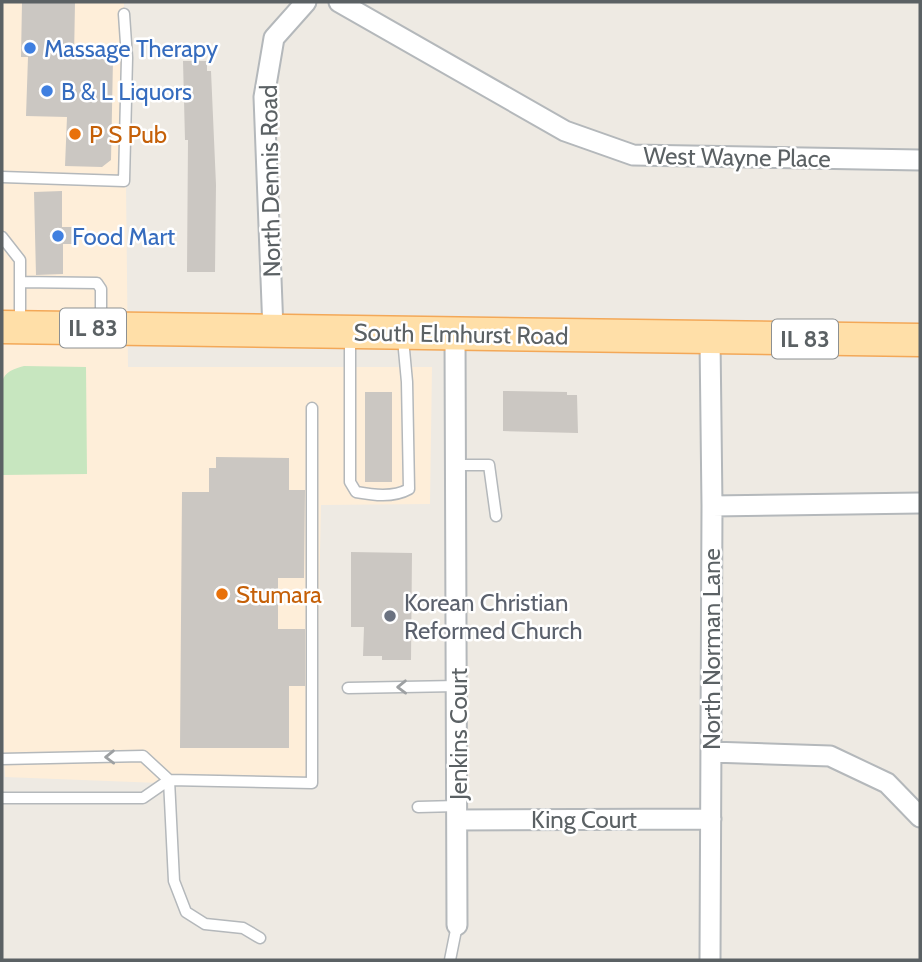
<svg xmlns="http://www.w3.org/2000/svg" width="922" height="962" font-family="Cabin,sans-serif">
	<rect width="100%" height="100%" fill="#eeeae3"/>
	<path fill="#feeed9" d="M2 2H124L128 367H432L430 504 321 505 315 789 5 777 2 695Z"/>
	<path fill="#c7e6bf" d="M24 366 86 367 87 474 2 475V382C5 371 14 369 24 366Z"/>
	<path fill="#cbc7c2" d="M22 2H75L74 58 113 59 111 160 102 167 65 166 67 117 26 116 28 57H21Z
		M183 61H207V71H211L216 185 215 272H187L188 140H185Z
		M62 191V227H77L78 244H63V274L36 275 34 192Z
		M503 391 567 392V395H577L578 433 503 431Z
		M365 392H392V482H365Z
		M216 457 289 458V490H305L304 578H278V629H305V686H289V748H180L182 492H209V468H216Z
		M351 552 412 553 411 660H382V656H363L364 627H351Z"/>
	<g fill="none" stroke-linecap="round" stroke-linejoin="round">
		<defs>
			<path id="lane" d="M2 177 124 181 127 58 124 14
				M2 237 20 260V323
				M20 282 97 283 101 289V323
				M350 336V482L356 492C373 495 393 498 409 489L407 382 403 339
				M456 465H489L496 516
				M348 688 457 686
				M2 759 143 756 169 780 174 881 186 912 205 924 243 928 260 938
				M2 798H143L169 780 312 783V408
				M418 807 458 806
				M450 960 457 925"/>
			<path id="street" d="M339 2 565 131 633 155 920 160
				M273 330 264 97 274 38 306 2
				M455 334 457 925
				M710 339 712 506 710 960
				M712 506 920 503
				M711 752 830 756 887 783 920 817
				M458 820 711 819"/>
			<path id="primary" d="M2 327 920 340"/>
		</defs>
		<use href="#lane" stroke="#b4b8bb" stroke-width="13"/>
		<use href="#street" stroke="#b4b8bb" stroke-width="23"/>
		<use href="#primary" stroke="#f3a858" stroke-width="35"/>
		<use href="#lane" stroke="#fff" stroke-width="10"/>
		<use href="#street" stroke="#fff" stroke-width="19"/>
		<use href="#primary" stroke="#ffdfa8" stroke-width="32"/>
	</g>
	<defs><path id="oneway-chevron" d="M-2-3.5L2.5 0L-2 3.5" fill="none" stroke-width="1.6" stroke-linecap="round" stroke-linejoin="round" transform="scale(1.75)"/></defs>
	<g stroke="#9da0a2">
		<use href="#oneway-chevron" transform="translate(402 687) rotate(179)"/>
		<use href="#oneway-chevron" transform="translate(110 757) rotate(179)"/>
	</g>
	<g fill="#3f7fe0" stroke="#fff" stroke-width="2.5">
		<circle cx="30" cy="48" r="7"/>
		<circle cx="47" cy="91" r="7"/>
		<circle cx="58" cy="236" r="7"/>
	</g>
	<g fill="#e8710a" stroke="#fff" stroke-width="2.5">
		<circle cx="75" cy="134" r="7"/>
		<circle cx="222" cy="594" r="7"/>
	</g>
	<circle fill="#6b7280" stroke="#fff" stroke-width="2.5" cx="390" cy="616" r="7"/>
	<g text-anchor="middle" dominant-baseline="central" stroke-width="5" stroke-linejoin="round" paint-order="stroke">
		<g fill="#fff" stroke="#8c9092" stroke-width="2">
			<rect x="60" y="308.5" width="66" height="39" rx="5"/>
			<rect x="772" y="319.5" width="66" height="39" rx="5"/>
		</g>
		<g font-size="23" font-weight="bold" fill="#5b6164">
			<text x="93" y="328">IL 83</text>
			<text x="805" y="339">IL 83</text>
		</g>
		<g font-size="24" fill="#366cbe" stroke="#fff" text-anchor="start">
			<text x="44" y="48">Massage Therapy</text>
			<text x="61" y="91">B &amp; L Liquors</text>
			<text x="72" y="236">Food Mart</text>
		</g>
		<g font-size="24" fill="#c56008" stroke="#fff" text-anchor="start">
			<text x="89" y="134">P S Pub</text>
			<text x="236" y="594">Stumara</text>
		</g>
		<g font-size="24" fill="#5b6164" stroke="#fff">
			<text transform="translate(737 157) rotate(1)">West Wayne Place</text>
			<text transform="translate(270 181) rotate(-91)">North Dennis Road</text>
			<text transform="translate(461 334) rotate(1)">South Elmhurst Road</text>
			<text transform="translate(711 649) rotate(-90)">North Norman Lane</text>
			<text transform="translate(458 734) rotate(-90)">Jenkins Court</text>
			<text x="584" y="819">King Court</text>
		</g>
		<g font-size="24" fill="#5b616d" stroke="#fff" text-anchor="start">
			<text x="404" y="602">Korean Christian<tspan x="404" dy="28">Reformed Church</tspan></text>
		</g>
	</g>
	<rect width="922" height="962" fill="none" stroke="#5b6164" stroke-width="7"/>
</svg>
